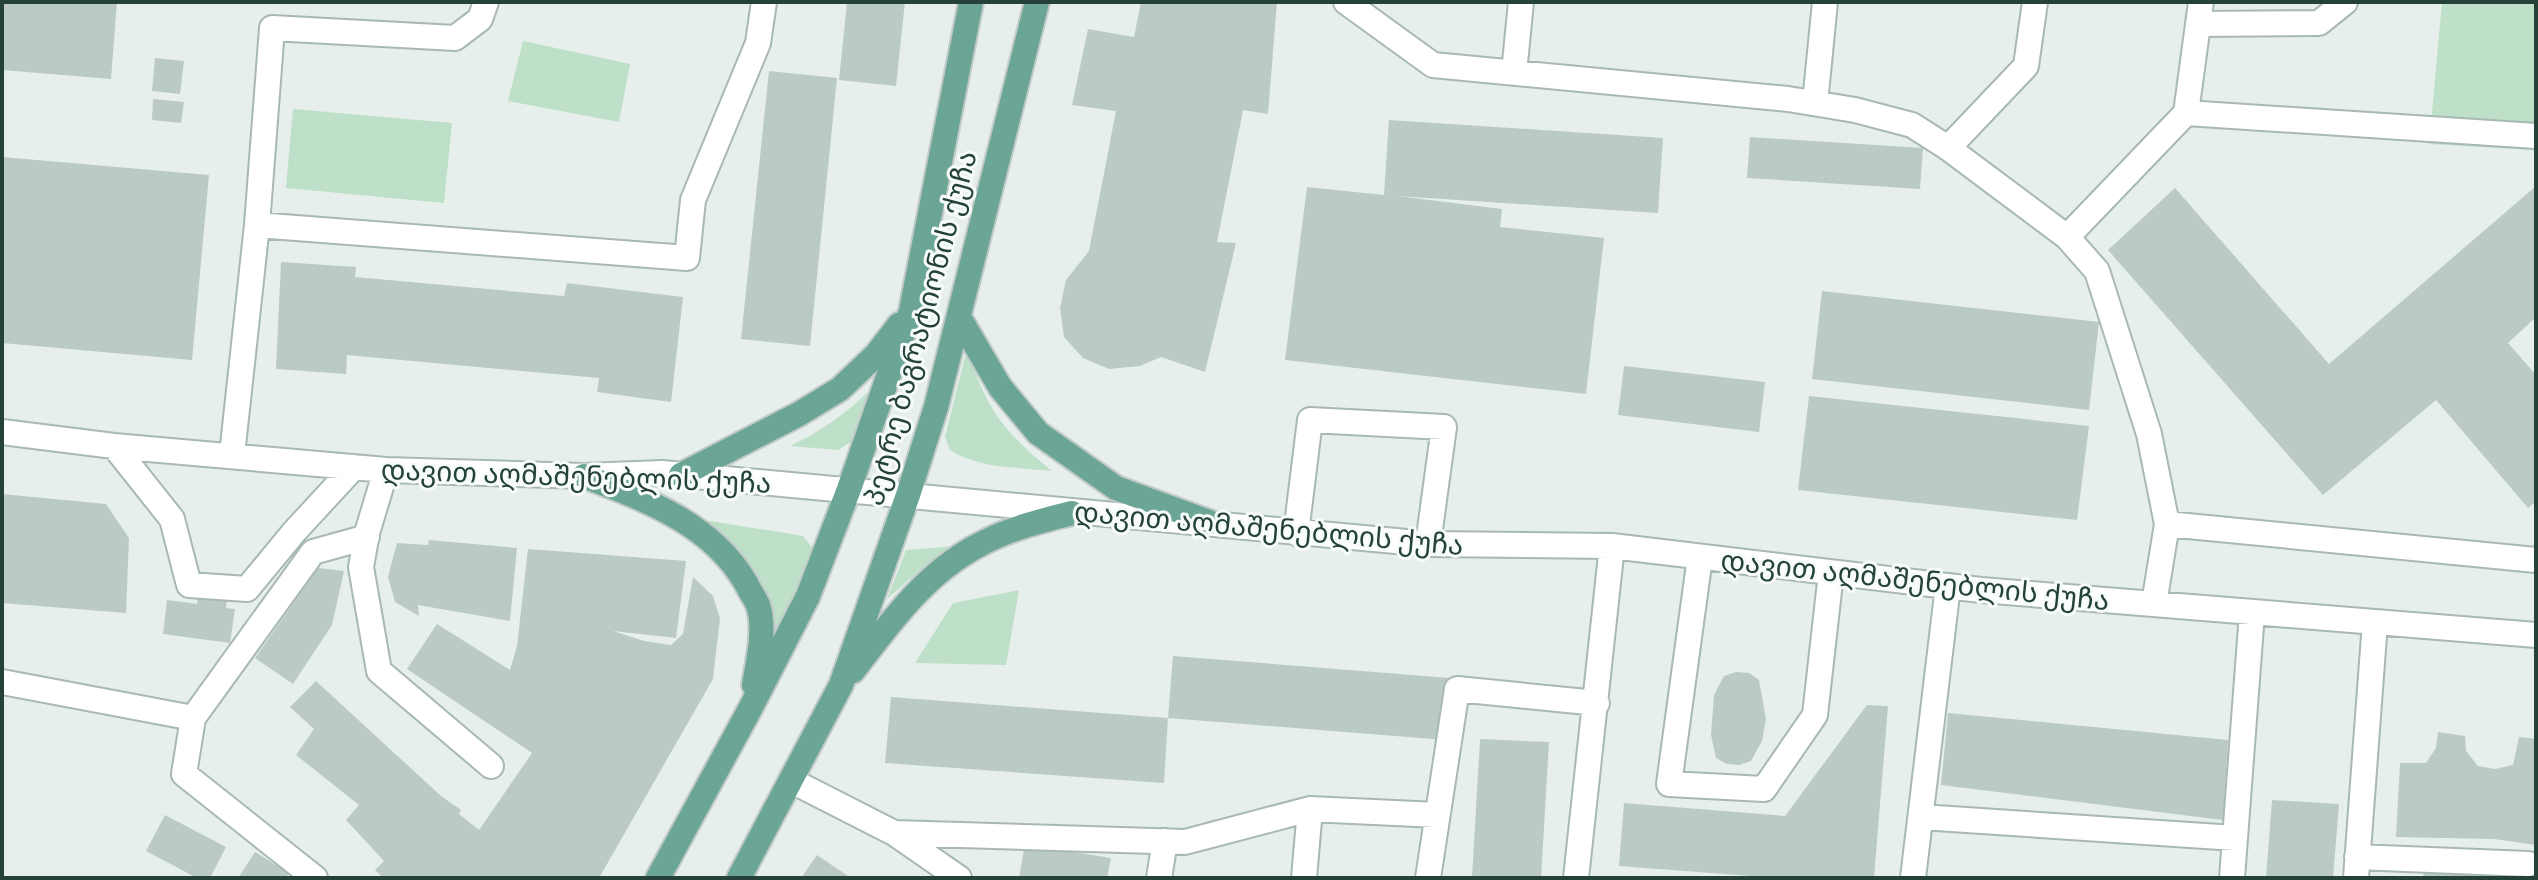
<svg xmlns="http://www.w3.org/2000/svg" width="2538" height="880" font-family="Cabin,'Noto Sans Georgian',sans-serif">
	<rect width="100%" height="100%" fill="#e6efeb"/>
	<path fill="#bfe0c8" d="M2442 2H2536V150L2429 144Z
		M523 41 630 64 619 122 508 101Z
		M293 109 452 123 444 203 286 188Z
		M967 349C987 410 1003 431 1052 471 1018 467 979 469 950 450L945 437Z
		M868 392 856 439 838 450 790 446C820 432 844 415 868 392Z
		M698 519 803 536 813 549 774 643Z
		M967 545 927 564 887 599 906 550Z
		M1019 590 1006 665 915 663 953 603Z"/>
	<path fill="#bbcac4" d="M2 2H117L111 79 2 70Z
		M847 2H905L896 86 839 80Z
		M1141 2H1277L1268 114 1243 110 1217 242 1236 243 1205 372 1161 357 1140 366 1109 369 1083 358 1064 337 1060 308 1066 280 1089 251 1116 111 1072 105 1088 29 1134 37Z
		M155 58 184 61 180 94 152 91Z
		M769 71 837 78 810 346 741 339Z
		M153 99 184 102 181 123 152 120Z
		M1389 120 1663 138 1658 213 1397 196 1502 209 1500 227 1604 238 1586 394 1285 360 1307 187 1384 195Z
		M1750 137 1923 148 1920 189 1747 178Z
		M2 157 209 175 192 360 2 343Z
		M2536 186V317L2508 343 2536 375V501L2528 508 2436 400 2323 495 2108 250 2175 188 2329 364Z
		M281 262 356 267 355 277 564 296 567 283 683 297 671 402 597 392 599 378 347 355 346 374 276 369Z
		M1822 291 2099 322 2089 410 1812 379Z
		M1624 366 1765 382 1759 432 1618 415Z
		M1809 396 2089 426 2077 520 1798 490Z
		M2 494 106 504 129 538 126 613 2 603Z
		M429 540 517 548 510 621 418 605 419 616 395 602 388 577 397 543 428 545Z
		M528 549 686 561 676 638 613 631 644 641 671 645 683 634 693 577 713 596 720 618 713 679 599 878H383L375 870 384 861 346 820 359 805 296 755 314 729 290 707 316 681 441 796 461 810 459 814 479 830 532 753 407 669 437 624 510 670 517 646Z
		M318 568 344 571 332 625 293 684 255 658Z
		M201 573 230 576 226 608 235 609 230 643 163 634 167 600 197 604Z
		M1173 656 1450 678 1445 740 1168 718Z
		M1736 672 1749 673 1759 680 1766 719 1762 741 1751 761 1739 765 1727 764 1716 758 1711 735 1714 695 1724 676Z
		M891 697 1168 718 1164 783 885 763Z
		M1867 705 1888 706 1874 878H1777L1619 866 1624 803 1785 816Z
		M1948 713 2228 740 2223 820 1941 785Z
		M2438 732 2465 736 2466 751 2478 766 2495 769 2513 765 2519 737 2536 739V845L2494 839 2396 837 2400 763H2426L2436 748Z
		M1480 739 1549 742 1541 878H1472Z
		M2272 800 2339 804 2333 878H2266Z
		M165 815 226 847 210 878H197L146 851Z
		M1025 844 1111 858 1107 878H1019Z
		M255 852 289 873 286 878H238Z
		M817 855 851 878H801Z
		M2424 865 2516 871 2515 878H2423Z"/>
	<g fill="none" stroke-linecap="round" stroke-linejoin="round">
		<defs>
			<path id="minor" d="M1346 2 1433 65 1788 99 1855 110 1912 125 1948 148 2067 237 2097 271 2149 434 2167 524 2154 604
				M2198 24 2319 23 2345 2
				M1514 73 1521 2
				M1815 103 1825 2
				M2186 113 2536 136
				M1948 148 2026 66 2035 2
				M257 225 687 258 693 200 758 43 764 2
				M2067 237 2186 113 2201 2
				M2 432 114 446 386 470 584 476 662 473 1428 544 1612 546 1981 590 2536 635
				M114 446 172 519 189 585 247 589 294 532 354 467
				M232 455 257 225 272 28 455 38 480 19 486 2
				M386 470 367 533 361 567 379 671 491 766
				M2167 524 2536 560
				M1296 533 1310 420 1444 427 1428 544
				M1700 557 1669 784 1764 789 1815 715 1831 573
				M2 682 193 718 184 774 315 878
				M193 718 313 552 367 537
				M792 781 894 833 959 878
				M1310 809 1437 815
				M1921 817 2235 838
				M894 833 1185 842 1310 809 1304 878
				M2357 857 2528 864
				M1159 878 1165 841
				M1428 878 1457 689 1597 703
				M1576 878 1612 546
				M1913 878 1948 586
				M2232 878 2252 613
				M2356 878 2375 622"/>
			<path id="major" d="M959 317 1000 387 1038 433 1116 488 1209 522
				M681 475 799 414 840 389 876 355 899 325
				M584 476C646 500 711 523 746 583 749 590 755 598 758 605 766 629 758 661 754 685
				M853 671C889 624 925 573 979 545 1008 529 1040 521 1072 513
				M658 878 750 709 808 596 849 489 911 311 971 2
				M739 878 841 685 908 495 936 407 1037 2"/>
		</defs>
		<use href="#minor" stroke="#a8b8b2" stroke-width="28"/>
		<use href="#major" stroke="#c2cac8" stroke-width="28"/>
		<use href="#minor" stroke="#fff" stroke-width="24"/>
		<use href="#major" stroke="#6aa596" stroke-width="24"/>
	</g>
	<g text-anchor="middle" dominant-baseline="central" stroke-width="6" stroke-linejoin="round" paint-order="stroke">
		<g font-size="28" fill="#24423a" stroke="#f7fbf9">
			<text transform="translate(920 328) rotate(-75)">პეტრე ბაგრატიონის ქუჩა</text>
			<text transform="translate(576 476) rotate(2)">დავით აღმაშენებლის ქუჩა</text>
			<text transform="translate(1269 528) rotate(5)">დავით აღმაშენებლის ქუჩა</text>
			<text transform="translate(1915 580) rotate(6)">დავით აღმაშენებლის ქუჩა</text>
		</g>
	</g>
	<rect width="2538" height="880" fill="none" stroke="#24423a" stroke-width="8"/>
</svg>
